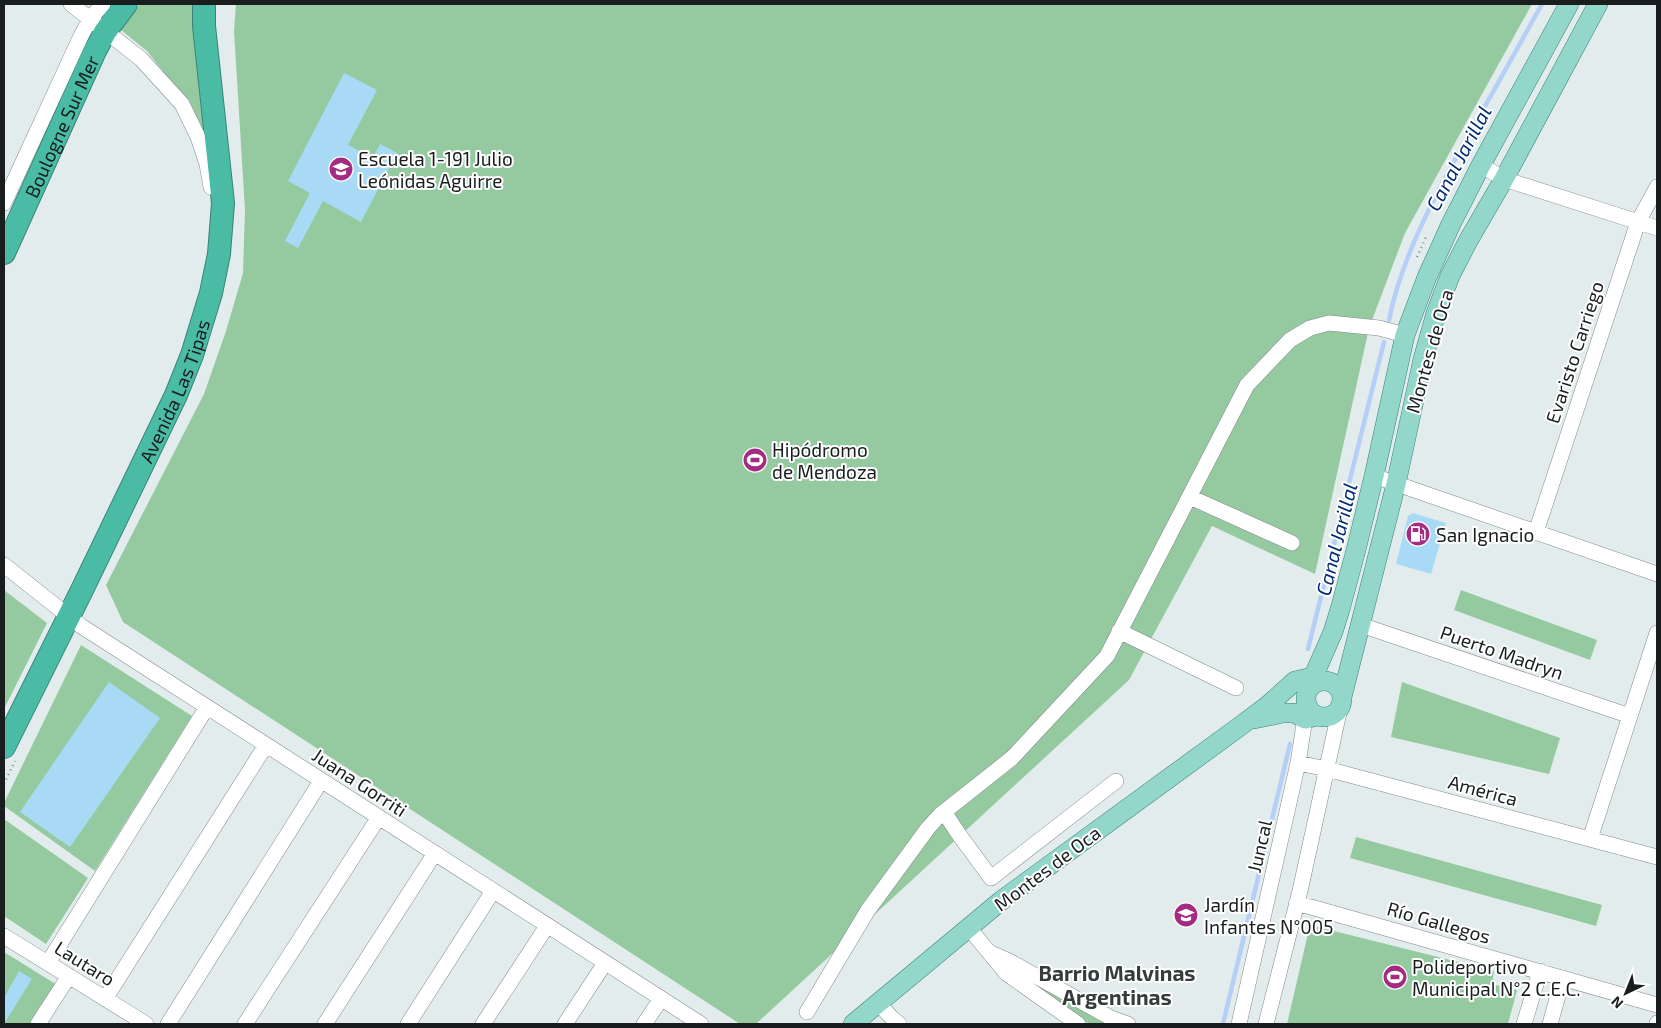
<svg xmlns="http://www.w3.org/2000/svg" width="1661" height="1028" font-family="'Exo 2',sans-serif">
	<rect width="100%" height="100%" fill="#e3eced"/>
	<path fill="#95caa0" d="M140 4H197L209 142 188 103 147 51 121 30Z
		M236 4H1532L1405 233 1369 328 1315 574 1212 526 1129 680 756 1024H740L123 622 106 585 204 394 226 331 243 273 245 210 234 31Z
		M4 590 47 623 4 709Z
		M1461 590 1597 640 1590 660 1454 610Z
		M81 645 192 716 95 871 4 806V803Z
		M1402 682 1560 738 1549 774 1391 737Z
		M4 819 88 878 46 944 4 916Z
		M1356 837 1602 905 1596 926 1350 858Z
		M1310 925 1494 971 1492 984 1517 990 1508 1024H1287Z
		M4 952 62 988 39 1024H4Z
		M1021 975 1107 1024H1089Z"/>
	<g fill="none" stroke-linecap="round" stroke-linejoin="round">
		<path stroke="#b5cff7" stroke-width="4.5" d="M1389 320C1402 255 1437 192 1469 134 1494 91 1518 47 1542 4
			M1308 649 1384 342
			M1223 1024 1290 744"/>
	</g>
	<path fill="#a9daf5" d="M344 73 377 90 348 145 373 158 380 144 397 153 361 222 323 201 298 248 285 241 310 193 288 181Z
		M1413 513 1446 523 1431 574 1396 564 1408 516Z
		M109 682 160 718 70 847 20 812Z
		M19 971 32 979 4 1024V998Z"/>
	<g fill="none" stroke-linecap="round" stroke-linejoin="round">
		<defs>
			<path id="minor" d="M71 4 141 59 182 104 198 137 207 164 211 187
				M1481 165 1504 179 1657 228
				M4 203 81 36 90 19 103 4
				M1374 476 1657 574
				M1190 497 1292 543
				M1536 532 1638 222 1657 187
				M4 565 81 626 701 1024
				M1361 625 1630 716
				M1119 631 1236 688
				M1298 763 1327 769 1657 857
				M944 812 960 836 991 878 1116 781
				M1590 839 1657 633
				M1296 904 1311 907 1657 1005
				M969 928 1006 973 1078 1024
				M4 936 146 1024
				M989 952 1009 961 1111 1018 1128 1024
				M48 963 207 707
				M105 999 266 745
				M878 1003 892 1018 899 1024
				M807 1012 868 910 928 828 940 815 1012 758 1107 656 1247 385 1290 340 1310 328 1329 323 1379 328 1405 335
				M38 1024 69 976
				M168 1024 321 781
				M245 1024 379 817
				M325 1024 435 853
				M408 1024 493 891
				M483 1024 547 926
				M565 1024 605 963
				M644 1024 661 999
				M1239 1024 1298 763 1307 705
				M1266 1024 1300 891 1340 708
				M1524 1024 1540 971
				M1550 1024 1563 978
				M1657 1024V1023"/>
			<path id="major" d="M1306 699a18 18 0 1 1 36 0a18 18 0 1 1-36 0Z
				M1307 691 1333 632 1341 606 1356 550 1374 476 1405 335 1427 277 1451 224 1481 165 1569 4
				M1342 697 1396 484 1423 359 1436 313 1450 276 1468 241 1504 179 1598 4
				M1254 719 1283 713H1294L1305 719 1317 716
				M853 1024 1002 900 1239 727 1267 706 1295 681 1312 677 1321 680"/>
			<g id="highway">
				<path id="s1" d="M4 253 94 53 105 32 126 4"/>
				<path id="s2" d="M4 747 82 590 176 395 192 355 211 293 219 254 223 203 204 26V4"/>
			</g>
		</defs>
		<use href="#minor" stroke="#828a8b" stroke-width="16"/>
		<use href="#major" stroke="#398476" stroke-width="20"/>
		<use href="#highway" stroke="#398476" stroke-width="24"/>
		<path stroke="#8a9091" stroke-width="2.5" stroke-dasharray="1 4" stroke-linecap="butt" d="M1440 207 1451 185
			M1417 257 1426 237
			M4 784 15 761"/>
		<use href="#minor" stroke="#fff" stroke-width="15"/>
		<use href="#major" stroke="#92d7ca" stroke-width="19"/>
		<use href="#highway" stroke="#4abca6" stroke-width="22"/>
	</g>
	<defs>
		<symbol id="school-disc" viewBox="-11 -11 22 22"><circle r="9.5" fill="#a42b82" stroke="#fff"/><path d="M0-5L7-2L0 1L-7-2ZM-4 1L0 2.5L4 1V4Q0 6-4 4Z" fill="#fff"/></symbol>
		<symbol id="stadium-disc" viewBox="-11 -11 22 22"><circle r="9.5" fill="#a42b82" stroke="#fff"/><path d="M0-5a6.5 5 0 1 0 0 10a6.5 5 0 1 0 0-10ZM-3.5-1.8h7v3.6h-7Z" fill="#fff"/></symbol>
		<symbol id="fuel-disc" viewBox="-11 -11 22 22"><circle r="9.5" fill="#a42b82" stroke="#fff"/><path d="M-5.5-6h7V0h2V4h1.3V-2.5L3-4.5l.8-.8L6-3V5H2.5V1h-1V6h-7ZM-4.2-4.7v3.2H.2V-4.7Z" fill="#fff"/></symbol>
	</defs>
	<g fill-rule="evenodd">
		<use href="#school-disc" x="327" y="155" width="28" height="28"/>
		<use href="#stadium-disc" x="741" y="446" width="28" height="28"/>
		<use href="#fuel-disc" x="1404" y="520" width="28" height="28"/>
		<use href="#school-disc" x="1172" y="901" width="28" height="28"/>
		<use href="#stadium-disc" x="1381" y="963" width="28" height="28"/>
	</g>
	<g text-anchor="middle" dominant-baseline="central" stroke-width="4" stroke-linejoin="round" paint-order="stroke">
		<g font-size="19" fill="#191d1d" stroke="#fff">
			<text stroke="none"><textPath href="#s1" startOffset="139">Boulogne Sur Mer</textPath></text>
			<text transform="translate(1429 351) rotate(-74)">Montes de Oca</text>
			<text transform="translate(1574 352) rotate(-72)">Evaristo Carriego</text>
			<text stroke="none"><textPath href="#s2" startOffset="395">Avenida Las Tipas</textPath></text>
			<text transform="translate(1502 652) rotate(19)">Puerto Madryn</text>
			<text transform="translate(360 782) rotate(33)">Juana Gorriti</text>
			<text transform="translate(1483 790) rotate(15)">América</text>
			<text transform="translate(1259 846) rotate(-77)">Juncal</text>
			<text transform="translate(1047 868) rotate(-37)">Montes de Oca</text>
			<text transform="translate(1439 922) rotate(16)">Río Gallegos</text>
			<text transform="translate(85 963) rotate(32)">Lautaro</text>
		</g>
		<g font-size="19" fill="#191d1d" stroke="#fff" text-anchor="start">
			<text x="358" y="158">Escuela 1-191 Julio<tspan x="358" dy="22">Leónidas Aguirre</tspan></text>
			<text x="772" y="449">Hipódromo<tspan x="772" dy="22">de Mendoza</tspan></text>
			<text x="1436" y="534">San Ignacio</text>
			<text x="1204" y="904">Jardín<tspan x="1204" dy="22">Infantes N°005</tspan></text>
			<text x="1412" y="966">Polideportivo<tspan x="1412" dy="22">Municipal N°2 C.E.C.</tspan></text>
		</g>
		<g font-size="20" font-style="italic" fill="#002b76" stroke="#fff">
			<text transform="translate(1458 158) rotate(-62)">Canal Jarillal</text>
			<text transform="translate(1336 539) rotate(-76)">Canal Jarillal</text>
		</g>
		<g font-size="21" font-weight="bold" fill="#343c3c" stroke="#fff">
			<text x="1117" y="972">Barrio Malvinas<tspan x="1117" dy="24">Argentinas</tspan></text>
		</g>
	</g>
	<rect width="1661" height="1028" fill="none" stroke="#191d1d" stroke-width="10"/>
	<g transform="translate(1626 993) rotate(223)" stroke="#ffffff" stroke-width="4" paint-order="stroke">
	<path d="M0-4L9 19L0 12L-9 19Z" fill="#191d1d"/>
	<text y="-8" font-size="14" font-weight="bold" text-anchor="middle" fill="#191d1d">N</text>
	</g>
</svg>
